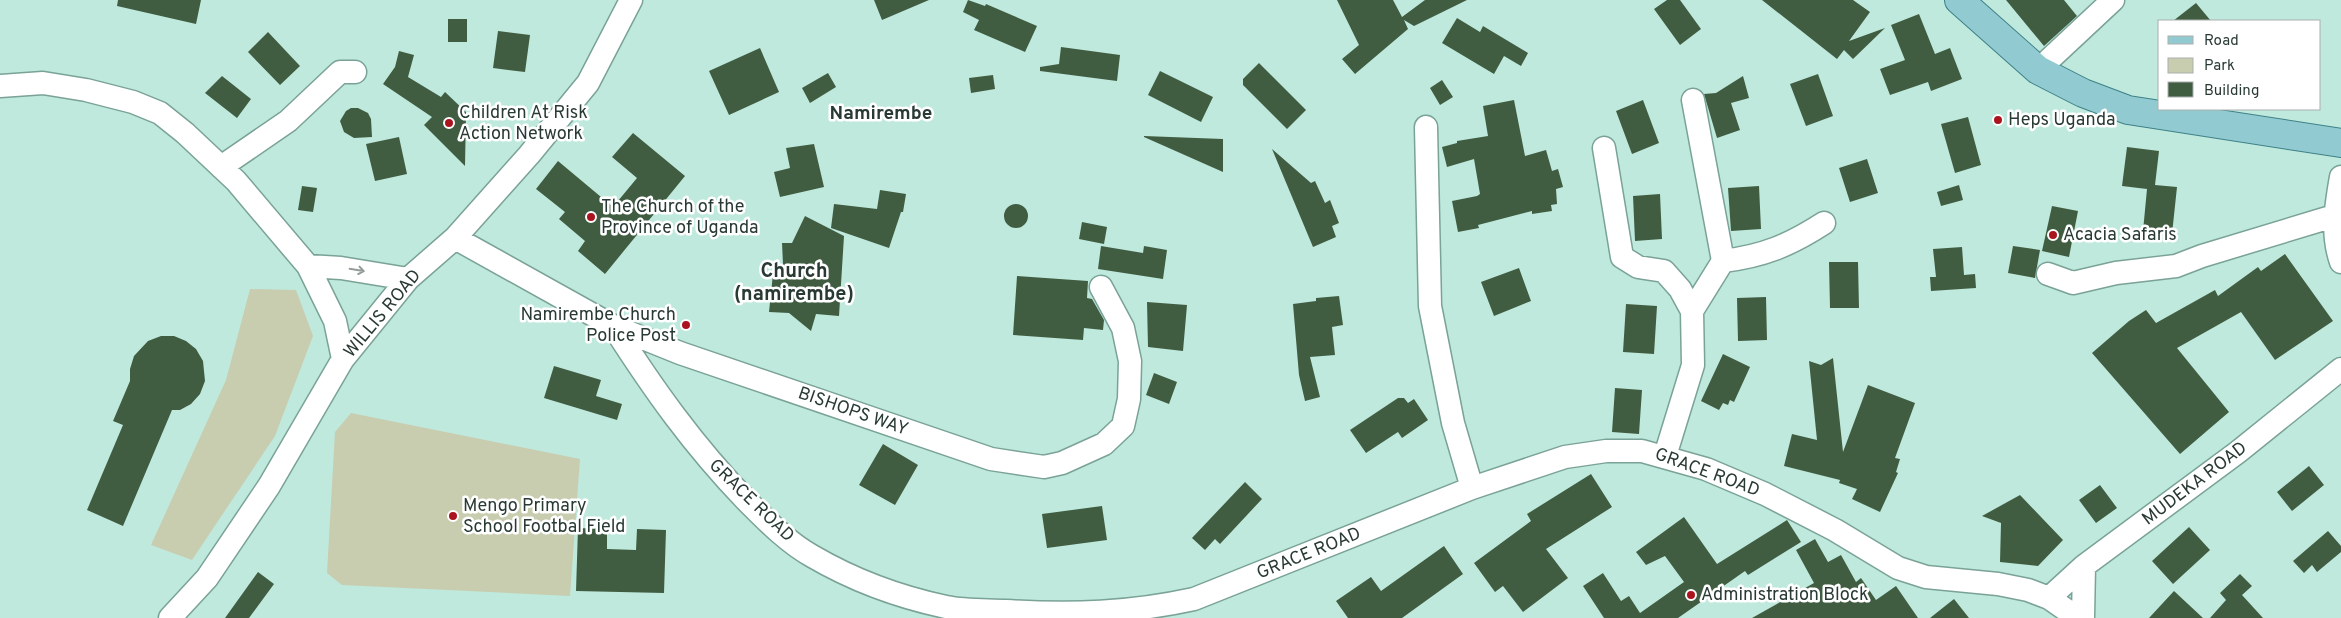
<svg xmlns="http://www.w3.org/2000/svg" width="2341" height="618" font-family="Overpass,sans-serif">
	<rect width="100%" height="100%" fill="#bfe9dd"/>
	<path fill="#c8cdb0" d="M250 289 296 290 313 336 275 436 192 560 151 545 226 380Z
		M351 413 580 459 570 596 342 585 327 573 335 432Z"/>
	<path fill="#405d42" d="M118 0H201L196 24 117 6Z
		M874 0H929L882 20Z
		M968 0 985 6 986 4 1037 26 1025 52 974 30 979 20 963 12Z
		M1337 0H1393L1402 17 1425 0H1467L1414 26 1404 20 1408 29 1355 74 1342 59 1359 45Z
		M1667 0H1680L1701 29 1680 45 1654 9Z
		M1762 0H1853L1870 12 1849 41 1885 28 1853 59 1844 50 1837 59Z
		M2006 0H2064L2077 16 2044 46Z
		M2196 3 2211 21H2173Z
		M1919 14 1935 54 1950 48 1962 79 1931 91 1928 82 1890 95 1880 69 1905 60 1891 25Z
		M1457 18 1480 32 1483 26 1528 53 1521 66 1504 56 1494 74 1442 43Z
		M448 19H467V42H448Z
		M498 31 530 35 525 72 493 68Z
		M268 32 300 66 280 85 248 52Z
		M1061 47 1120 55 1117 81 1040 71V67L1059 64Z
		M760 48 779 92 729 115 709 71Z
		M399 51 414 55 408 77 441 97 445 92 466 112 465 166 424 125 432 117 383 84 395 67Z
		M1259 63 1306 110 1287 129 1243 85V79Z
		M1160 71 1213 97 1201 122 1148 95Z
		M828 73 836 87 810 103 802 88Z
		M1818 74 1833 116 1806 126 1790 84Z
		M993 75 995 89 971 93 969 78Z
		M222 76 251 99 237 118 205 93Z
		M1743 76 1749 98 1731 103 1740 130 1717 138 1704 94 1716 93Z
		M1442 80 1453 97 1440 105 1430 88Z
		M1514 100 1525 156 1546 150 1552 171 1558 169 1563 187 1556 189 1557 204 1551 205 1552 211 1532 214V211L1478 225 1479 228 1458 232 1452 201 1477 196 1480 194 1474 159 1447 167 1442 147 1457 143V141L1488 136 1483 106Z
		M1643 100 1659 143 1632 154 1616 111Z
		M351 108H358L368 113 371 119 372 137 354 138 344 132 340 121 346 111Z
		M1968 117 1981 165 1955 173 1941 124Z
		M633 133 685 176 605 274 578 251 585 241 559 219 565 212 536 189 558 161 613 207 637 178 612 157Z
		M1144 136 1223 139V172L1144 137Z
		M399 137 407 174 375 181 366 144Z
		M814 144 824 187 780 197 774 172 790 168 786 148Z
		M2127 147 2159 151 2155 185 2177 187 2172 234 2143 231 2147 189 2122 186Z
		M1272 149 1311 183 1315 181 1325 203 1330 200 1339 223 1332 226 1336 237 1313 247Z
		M1867 159 1878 193 1850 202 1839 168Z
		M1959 185 1963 200 1941 206 1937 192Z
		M302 186 317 188 313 212 298 210Z
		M1759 186 1761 229 1731 231 1728 188Z
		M880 190 906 194 903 212H901L889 248 831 228 834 204 877 209Z
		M1660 194 1662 239 1635 241 1633 196Z
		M1004 216a12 12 0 1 1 24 0a12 12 0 1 1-24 0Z
		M2052 206 2078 211 2069 257 2042 251Z
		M805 216 844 236 839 316 816 314 811 331 789 313 769 312 774 264H783L782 243H792Z
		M1082 222 1107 227 1104 244 1079 239Z
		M1101 246 1143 253 1144 246 1167 250 1163 279 1098 269Z
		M2013 246 2040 250 2035 278 2008 273Z
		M1962 247 1964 275 1975 274 1976 288 1931 291 1930 277H1936L1933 249Z
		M2285 254 2333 321 2275 360 2241 312 2177 348 2229 412 2180 454 2092 353 2129 321 2146 310 2156 323 2215 290 2218 296 2258 267 2261 271Z
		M1829 262H1858L1859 308H1830Z
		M1519 268 1531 301 1494 316 1481 282Z
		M1017 276 1088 281 1087 298 1092 299 1104 320 1103 330 1084 328 1083 340 1013 335Z
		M1339 296 1343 325 1332 327 1335 355 1310 357 1320 397 1305 401 1299 375 1293 304 1316 301V298Z
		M1766 297 1767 340 1738 341 1737 298Z
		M1147 302 1187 305 1183 351 1148 347Z
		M1626 304 1657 306 1654 354 1623 352Z
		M161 336H174L186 341 196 349 203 361 205 381 200 394 191 404 180 410H172L123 526 87 510 123 425 113 421 130 381V369L134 356 148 341Z
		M1723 354 1750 367 1734 402 1730 400 1728 405 1723 403 1719 410 1701 401Z
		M1833 358 1843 452 1868 385 1915 403 1895 458 1900 459 1896 472 1898 473 1880 512 1852 499 1857 489 1839 483 1840 480 1784 466 1792 434 1817 440 1809 361 1821 365Z
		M554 366 601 380 596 396 622 404 617 420 544 398Z
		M1154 373 1177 382 1169 404 1146 395Z
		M1615 388 1642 390 1639 434 1612 432Z
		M1398 398H1404L1408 403 1414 399 1428 420 1402 438 1398 432 1366 453 1350 430Z
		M883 444 918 465 895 505 859 485Z
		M2309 466 2324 485 2292 511 2277 492Z
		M1591 474 1612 507 1546 549 1568 578 1523 612 1503 586 1495 592 1474 563 1531 521 1527 514Z
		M1245 482 1262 499 1220 544 1215 539 1205 550 1192 538Z
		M2100 485 2117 508 2096 523 2079 500Z
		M2020 495 2063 540 2038 566 2000 562 2001 523 1982 516Z
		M1102 506 1107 540 1047 548 1042 514Z
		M1684 517 1717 564 1787 520 1801 542 1748 575 1745 571 1678 618H1604L1583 586 1603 573 1621 601 1629 596 1640 613 1684 582 1665 556 1646 565 1636 552Z
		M2189 527 2210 550 2173 584 2152 561Z
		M578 528 607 529V549L636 550 637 529 666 530 664 593 576 591Z
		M2328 531 2341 546V552L2317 572 2312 565 2304 573 2293 561Z
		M1815 539 1828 562 1841 555 1856 582 1861 578 1876 600 1896 586 1918 618H1752L1814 583 1796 550Z
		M1444 546 1463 574 1402 618H1348L1336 601 1371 577 1381 591Z
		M258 572 274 584 249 618H225Z
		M2240 574 2252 586 2242 595 2263 618H2210L2226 600 2220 593Z
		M2174 591 2203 618H2149Z
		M1954 599 1969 618H1930Z"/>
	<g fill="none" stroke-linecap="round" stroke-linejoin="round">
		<defs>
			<path id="minor" d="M2038 70 2113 0
				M0 86 43 83 86 90 133 102 160 113 185 133 236 181 308 266 335 321 343 359
				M1693 100 1723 261C1764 256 1790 245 1824 223
				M1426 127 1430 306 1453 423 1472 488
				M1604 148 1622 257 1638 267 1664 271 1680 289 1692 311 1693 365 1665 456
				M221 167 288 121 340 72H355
				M2341 177C2336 206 2331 233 2341 262
				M455 238 613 326 680 353 991 459 1044 467 1062 463 1104 444 1123 426 1129 399 1130 361 1123 328 1101 287
				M308 266 341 268 408 279
				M2048 274 2073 283 2116 273 2176 266 2202 256 2334 216
				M1692 311 1723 261
				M613 326C654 390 693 445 746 500 766 520 787 542 812 556 853 580 899 597 946 607 965 611 987 610 1006 611 1072 615 1130 613 1194 599L1472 488 1565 457 1606 451H1642L1706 469 1765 494 1835 530 1898 568 1926 577 1998 584 2028 590 2049 598 2078 618
				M2049 598 2084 566 2238 452 2341 369
				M170 618 207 578 269 486 343 359 408 279 455 238 529 155 588 83 631 0
				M2083 618 2084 566"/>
			<path id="major" d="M1959 0 2038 70 2083 93 2128 110 2341 143"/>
		</defs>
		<use href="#minor" stroke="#7aa297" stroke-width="25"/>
		<use href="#major" stroke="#3e8187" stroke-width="30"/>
		<use href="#minor" stroke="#fff" stroke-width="22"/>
		<use href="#major" stroke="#92cad1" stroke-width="28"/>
	</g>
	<defs><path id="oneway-shaft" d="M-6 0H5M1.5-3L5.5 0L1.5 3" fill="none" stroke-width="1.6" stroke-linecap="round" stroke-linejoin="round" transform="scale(1.25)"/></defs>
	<use stroke="#949c9a" href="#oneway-shaft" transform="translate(357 270) rotate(10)"/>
	<g fill="#a9141f" stroke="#fff" stroke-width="2">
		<circle cx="1998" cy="120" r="5"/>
		<circle cx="449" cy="123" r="5"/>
		<circle cx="591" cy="217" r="5"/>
		<circle cx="2053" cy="235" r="5"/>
		<circle cx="686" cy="325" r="5"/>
		<circle cx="453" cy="516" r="5"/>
		<circle cx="1691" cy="595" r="5"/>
	</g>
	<g text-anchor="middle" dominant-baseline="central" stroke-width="5" stroke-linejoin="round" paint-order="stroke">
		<g font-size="18" fill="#293a35" stroke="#fff" text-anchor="start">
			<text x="459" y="113">Children At Risk<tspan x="459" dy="21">Action Network</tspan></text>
			<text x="2008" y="120">Heps Uganda</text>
			<text x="601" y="207">The Church of the<tspan x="601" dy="21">Province of Uganda</tspan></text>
			<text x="2063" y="235">Acacia Safaris</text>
			<text x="676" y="315" text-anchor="end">Namirembe Church<tspan x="676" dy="21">Police Post</tspan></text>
			<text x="463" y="506">Mengo Primary<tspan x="463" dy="21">School Footbal Field</tspan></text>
			<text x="1701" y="595">Administration Block</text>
		</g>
		<g font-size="18" fill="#293a35" stroke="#fff">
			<text transform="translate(383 314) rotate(-50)">WILLIS ROAD</text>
			<text transform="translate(853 412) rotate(19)">BISHOPS WAY</text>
			<text transform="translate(1707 473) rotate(20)">GRACE ROAD</text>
			<text transform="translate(2195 484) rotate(-37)">MUDEKA ROAD</text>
			<text transform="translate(751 501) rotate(44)">GRACE ROAD</text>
			<text transform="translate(1309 554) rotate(-22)">GRACE ROAD</text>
		</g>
		<g font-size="19" font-weight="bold" fill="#293a35" stroke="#fff">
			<text x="881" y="114">Namirembe</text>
		</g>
		<g font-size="20" font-weight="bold" fill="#293a35" stroke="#fff">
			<text x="794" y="272">Church<tspan x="794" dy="23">(namirembe)</tspan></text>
		</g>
	</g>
	<rect x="2158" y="20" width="162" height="90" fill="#ffffff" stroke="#a9b0ae"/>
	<rect x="2168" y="36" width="25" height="8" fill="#92cad1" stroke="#a9b0ae"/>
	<text x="2204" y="45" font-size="15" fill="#293a35">Road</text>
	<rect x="2168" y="58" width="25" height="15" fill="#c8cdb0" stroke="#a9b0ae"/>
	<text x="2204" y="70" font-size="15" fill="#293a35">Park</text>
	<rect x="2168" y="82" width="25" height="15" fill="#405d42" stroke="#a9b0ae"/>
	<text x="2204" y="95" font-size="15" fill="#293a35">Building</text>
</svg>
